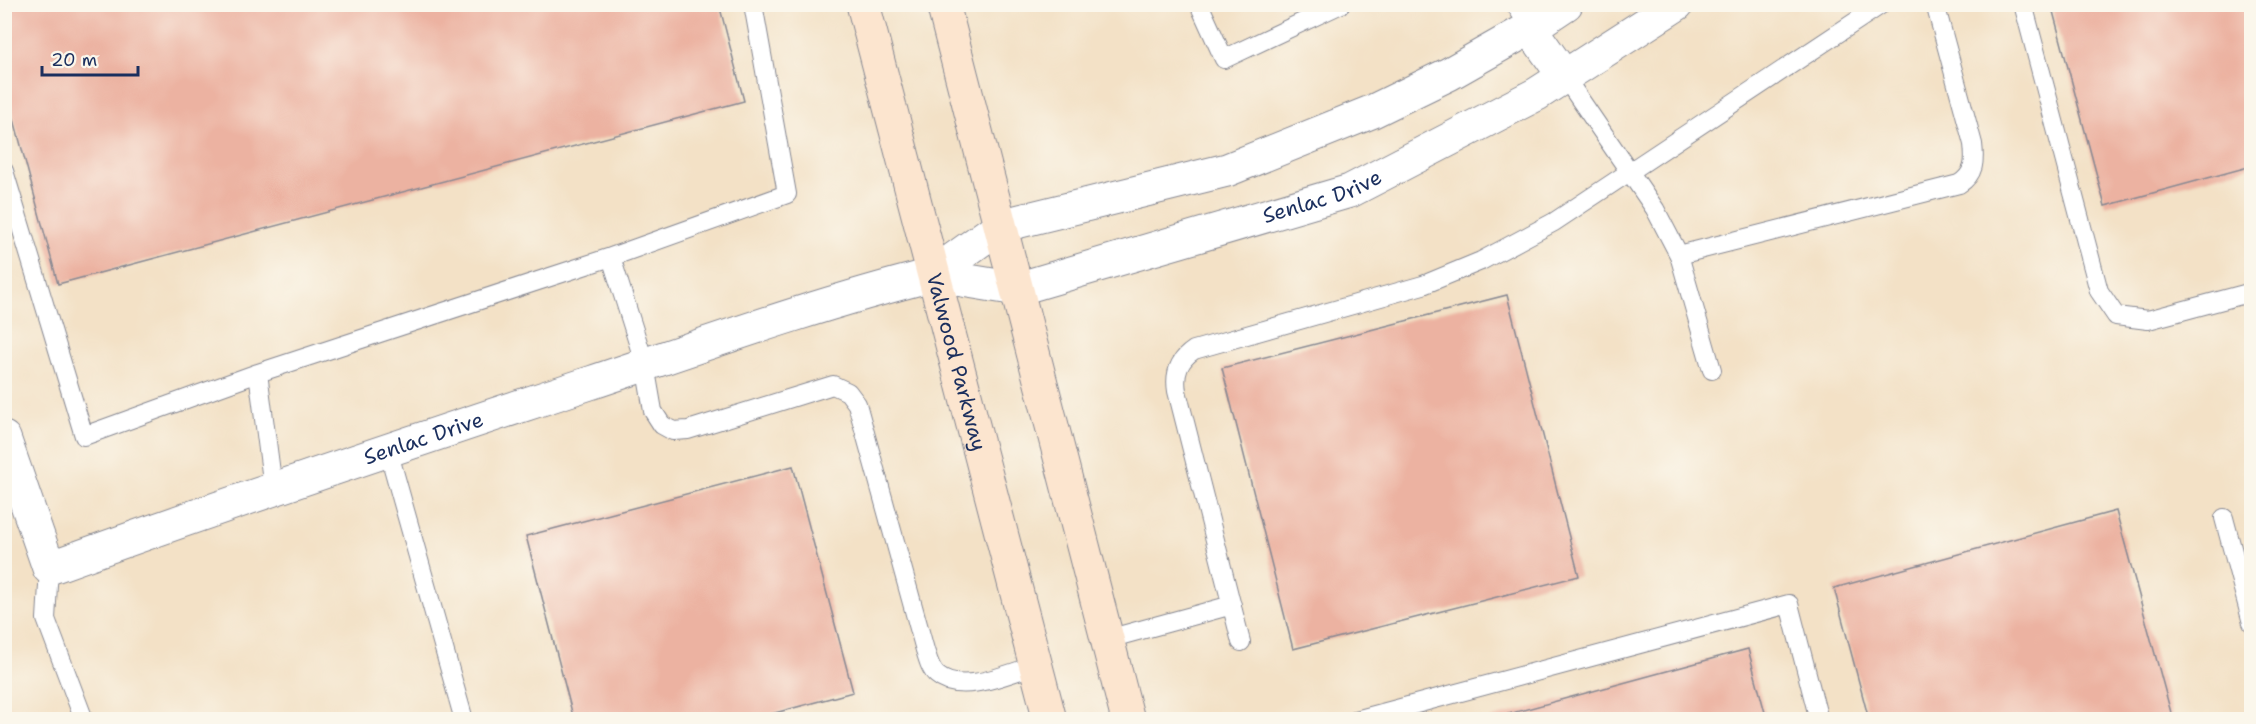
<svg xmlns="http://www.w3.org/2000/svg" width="2256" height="724" font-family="'Shantell Sans',sans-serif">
	<rect width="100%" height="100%" fill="#fbf7ec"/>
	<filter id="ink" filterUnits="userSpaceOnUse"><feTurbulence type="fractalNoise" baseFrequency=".0167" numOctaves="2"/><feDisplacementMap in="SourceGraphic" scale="12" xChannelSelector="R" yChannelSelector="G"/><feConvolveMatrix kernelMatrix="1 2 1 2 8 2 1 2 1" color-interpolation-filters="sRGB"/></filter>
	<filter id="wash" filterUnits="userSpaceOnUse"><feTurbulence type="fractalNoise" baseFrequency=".008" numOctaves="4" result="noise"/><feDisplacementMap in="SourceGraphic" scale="24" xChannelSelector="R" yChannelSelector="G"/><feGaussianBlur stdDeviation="1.35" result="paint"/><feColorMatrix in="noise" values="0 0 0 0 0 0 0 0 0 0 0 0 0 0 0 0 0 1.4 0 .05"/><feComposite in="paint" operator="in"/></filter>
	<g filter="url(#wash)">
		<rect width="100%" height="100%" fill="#f3e1c6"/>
		<g id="blocks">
			<path fill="#ecb2a1" d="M4 4H719L744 101 58 284 4 82Z
				M2051 4H2252V166L2105 206Z
				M1507 295 1579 576 1293 649 1222 368Z
				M793 466 853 692 749 720H574L526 536Z
				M2116 511 2173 720H1869L1834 588Z
				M1748 649 1767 720H1490V719Z"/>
		</g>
	</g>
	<g filter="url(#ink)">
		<use href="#blocks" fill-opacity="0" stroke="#878892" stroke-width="1.5"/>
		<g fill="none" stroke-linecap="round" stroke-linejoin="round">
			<defs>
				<path id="service" d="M1199 4 1224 59 1341 4
					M1515 4 1530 28
					M2023 4 2099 291 2116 316 2148 320 2252 292
					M1564 76 1655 209 1679 255 1959 184C1975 174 1975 161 1973 144L1935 4
					M4 171 84 436 258 373 273 488
					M1679 255 1712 370
					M611 257 787 194 753 4
					M258 373 611 257 645 365 653 411 662 425 673 431 688 430 833 385 848 392 857 404 925 650C928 659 930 669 937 675 961 696 1009 673 1036 665
					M388 450 464 720
					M2224 518 2252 623
					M49 568 46 619 84 720
					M1108 639 1232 605
					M1241 642 1177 391C1174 373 1179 360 1194 350L1423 285 1481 261 1554 222 1882 4
					M1356 720 1789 604 1819 720"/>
				<g id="minor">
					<path id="s1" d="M4 438 49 568C229 503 411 442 593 382 706 344 817 304 932 275"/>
				</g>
				<g id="tertiary">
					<path d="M1530 28 1564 76"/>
					<path id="s2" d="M932 275 1017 289 1350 191 1537 94 1677 4"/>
					<path d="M932 275 1000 226 1227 170 1371 112 1449 74 1530 28 1566 4"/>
				</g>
				<g id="secondary">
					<path id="s3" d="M863 4 1050 720"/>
					<path d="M943 4 1128 720"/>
				</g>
			</defs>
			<use href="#service" stroke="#878892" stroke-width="20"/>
			<use href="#minor" stroke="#878892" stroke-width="35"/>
			<use href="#tertiary" stroke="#878892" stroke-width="35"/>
			<use href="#secondary" stroke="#878892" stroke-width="35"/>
			<use href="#service" stroke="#fff" stroke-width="18"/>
			<use href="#minor" stroke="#fff" stroke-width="33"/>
			<use href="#tertiary" stroke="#fff" stroke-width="33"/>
			<use href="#secondary" stroke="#fce5cf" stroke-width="33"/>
		</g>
	</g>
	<g text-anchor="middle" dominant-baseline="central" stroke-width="5" stroke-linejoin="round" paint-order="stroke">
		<g font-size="21" fill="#1b2f5e" stroke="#fbf7ec">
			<text stroke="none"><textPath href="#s2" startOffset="405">Senlac Drive</textPath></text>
			<text stroke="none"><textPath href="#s3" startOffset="370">Valwood Parkway</textPath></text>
			<text stroke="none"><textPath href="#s1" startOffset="534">Senlac Drive</textPath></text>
		</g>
	</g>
	<rect width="2256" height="724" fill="none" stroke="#fbf7ec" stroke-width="24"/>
	<path d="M42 66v9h96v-9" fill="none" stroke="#1b2f5e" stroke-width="3"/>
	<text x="51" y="66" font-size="18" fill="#1b2f5e" stroke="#fbf7ec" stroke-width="4.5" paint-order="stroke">20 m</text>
</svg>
